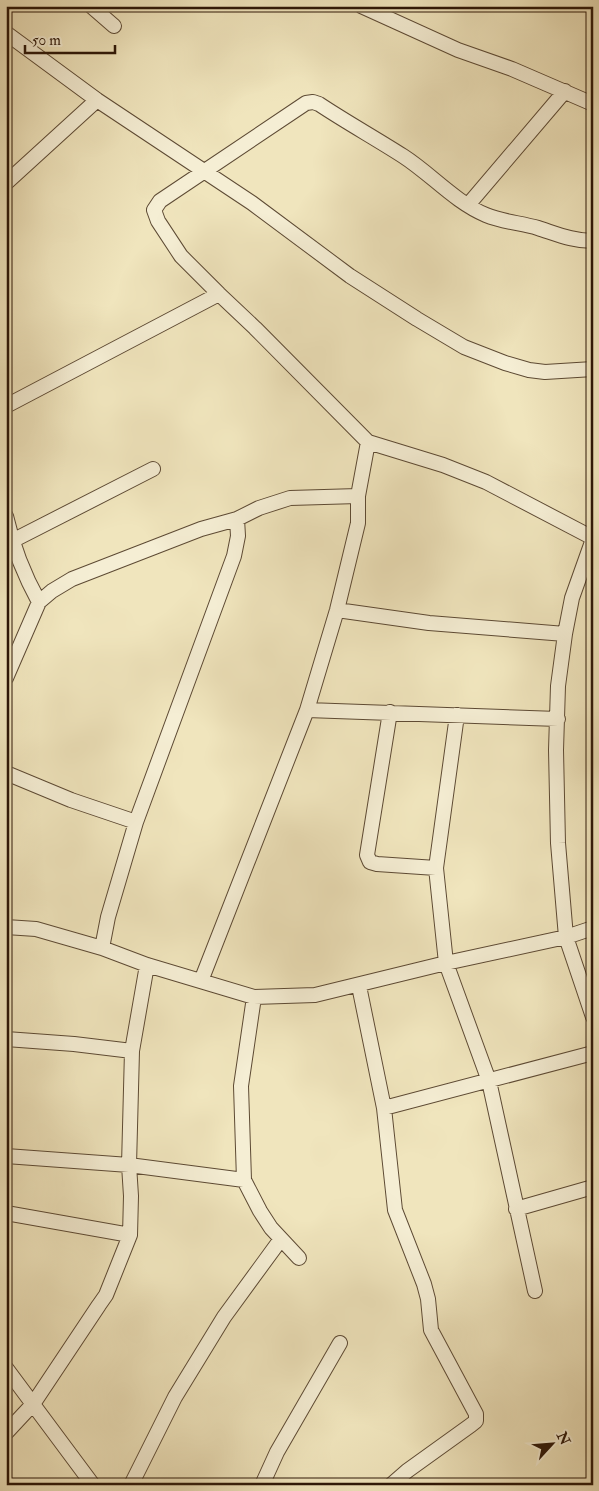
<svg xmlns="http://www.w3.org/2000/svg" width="599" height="1491" font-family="'IM FELL Double Pica',serif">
	<rect width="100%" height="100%" fill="#f0e5bd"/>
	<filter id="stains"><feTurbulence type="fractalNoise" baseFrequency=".004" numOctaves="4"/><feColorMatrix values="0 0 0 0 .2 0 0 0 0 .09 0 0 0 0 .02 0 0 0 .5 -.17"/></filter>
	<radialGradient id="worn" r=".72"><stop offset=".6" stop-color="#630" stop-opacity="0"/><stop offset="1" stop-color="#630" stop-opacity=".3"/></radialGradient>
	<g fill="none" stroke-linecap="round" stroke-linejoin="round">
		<defs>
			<path id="minor" d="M91 6 114 26
				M361 6 458 50 512 69 593 104
				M6 33 97 100 252 203 350 276 417 319 464 347 505 363 529 370 545 372 593 369
				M6 183 97 100
				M468 205 565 91
				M593 241C573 241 557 234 538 228 521 223 503 222 486 215 455 202 431 174 403 156 375 138 346 122 319 104L313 102 306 103 160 201 154 210 158 221 181 256 219 294 255 328 368 442 443 465 486 482 593 538
				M6 406 219 294
				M368 442 358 496 290 498 259 508 237 519 238 536 234 556 136 822 108 917 102 948 147 965 254 997 315 995 446 963 566 937 593 928
				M6 516C13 547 24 575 39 602
				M593 539 572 598 565 634 558 686 556 750 558 843 566 937 593 1017
				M12 541 153 469
				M337 610 429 623 565 634
				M6 678 39 602 52 591 72 579 201 529 237 519
				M307 710 558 719
				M390 712 367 855 370 862 377 864 436 868
				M457 715 436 868 446 963 489 1081 535 1291
				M6 773 71 800 136 822
				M6 927 36 929 102 948
				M201 981 307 710 337 610 358 523V496
				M359 986 384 1108 395 1210 424 1284 428 1299 431 1330 476 1414V1421L471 1425 407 1471 391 1485
				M254 997 241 1086 244 1180 260 1211 271 1228 299 1258
				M6 1039 74 1044 132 1051
				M384 1108 593 1053
				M6 1156 129 1165 244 1180
				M516 1209 593 1187
				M6 1213 130 1235
				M6 1368 93 1485
				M6 1433 33 1404 99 1305 106 1295 130 1235 131 1196 129 1165 132 1051 147 965
				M131 1485 175 1397 224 1317 281 1239
				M262 1485 277 1452 340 1343"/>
		</defs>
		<use href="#minor" stroke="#5d4a34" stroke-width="16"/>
		<use href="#minor" stroke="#f5eed4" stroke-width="14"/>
	</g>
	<rect width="599" height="1491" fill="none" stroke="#f0e5bd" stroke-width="25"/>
	<rect x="8" y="8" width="584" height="1476" fill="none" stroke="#2c1607" stroke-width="2.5"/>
	<rect x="12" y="12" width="574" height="1466" fill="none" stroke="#2c1607"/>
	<g transform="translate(552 1444) rotate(64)" stroke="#f5eed4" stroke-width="4" paint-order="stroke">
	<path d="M0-4L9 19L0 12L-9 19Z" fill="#2c1607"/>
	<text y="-8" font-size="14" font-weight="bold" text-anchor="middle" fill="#2c1607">N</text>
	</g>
	<path d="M25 45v8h90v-8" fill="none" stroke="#2c1607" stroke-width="2.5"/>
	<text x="32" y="45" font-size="15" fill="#2c1607" stroke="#f5eed4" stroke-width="4" paint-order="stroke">50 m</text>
	<rect width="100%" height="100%" filter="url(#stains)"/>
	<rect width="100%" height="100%" fill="url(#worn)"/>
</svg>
